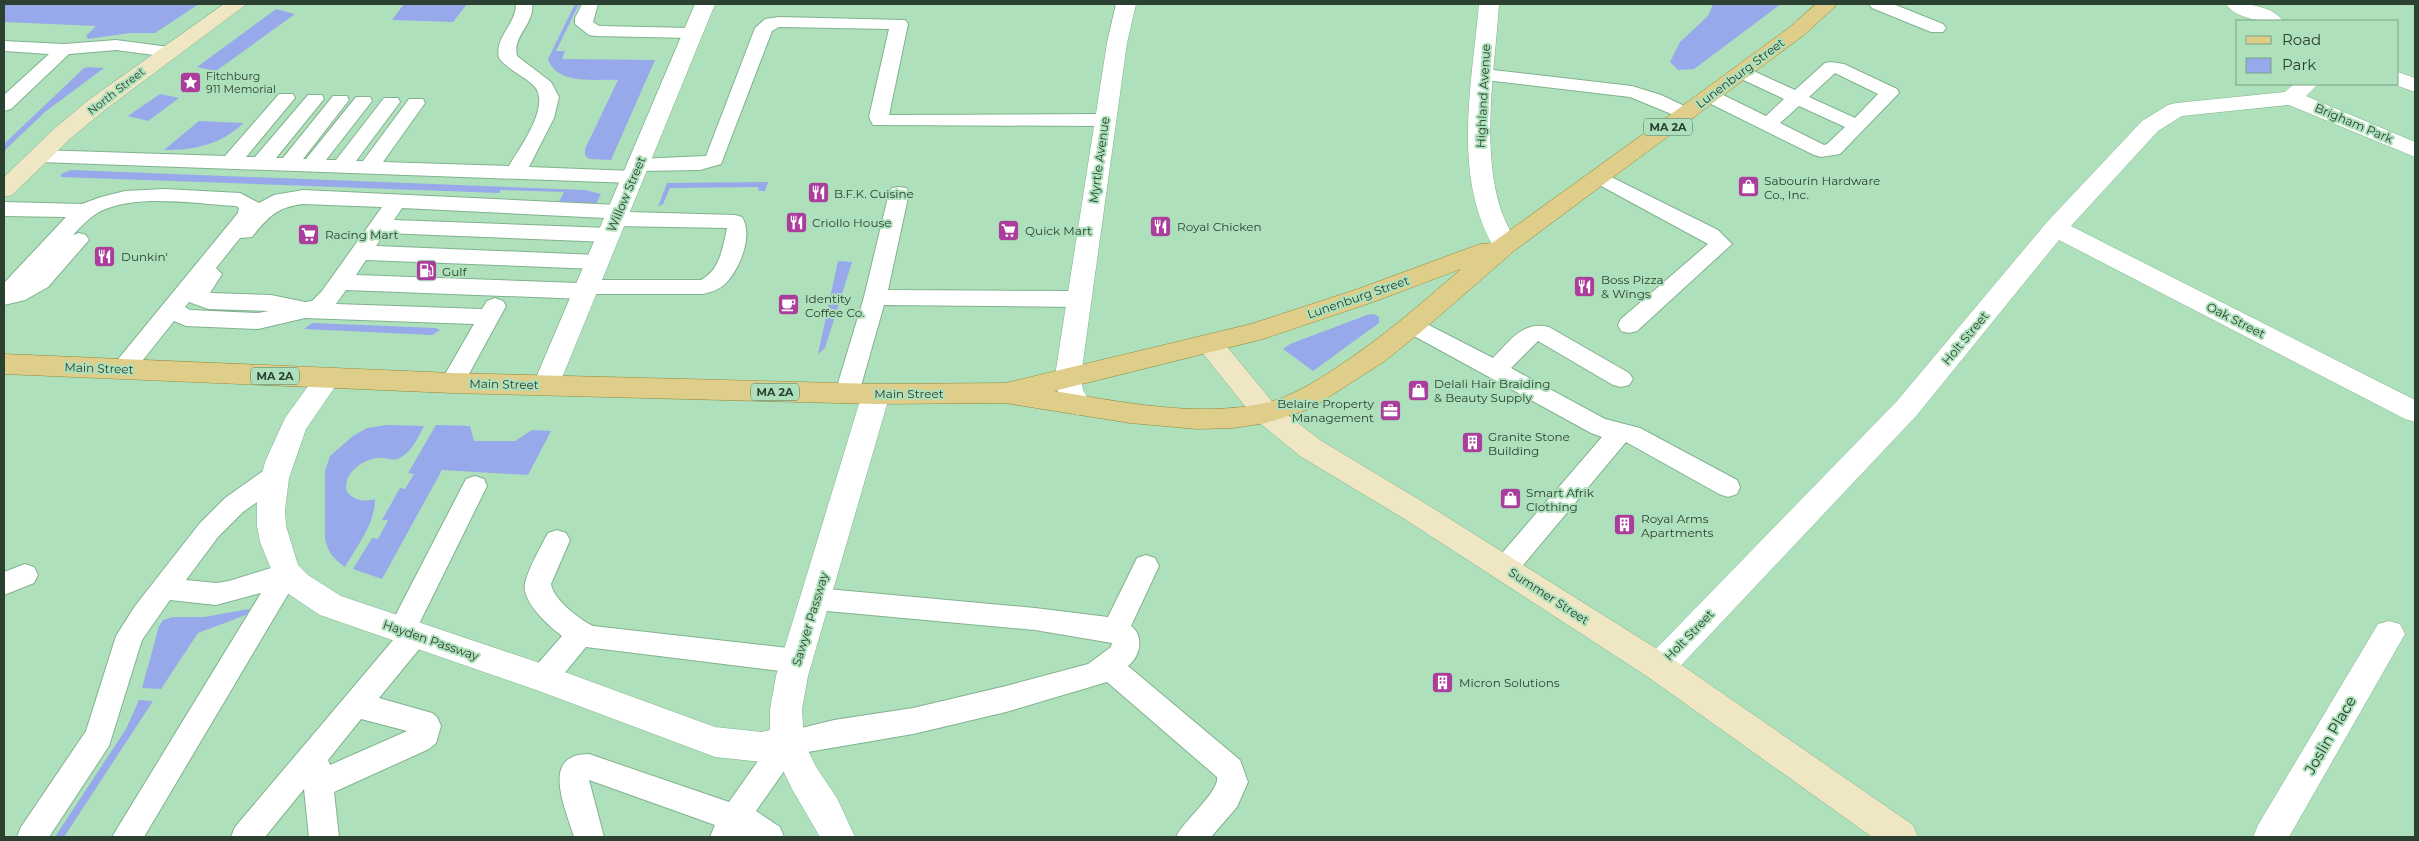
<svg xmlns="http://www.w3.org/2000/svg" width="2419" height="841" font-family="Montserrat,sans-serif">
	<rect width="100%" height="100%" fill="#aee1bb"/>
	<path fill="#97a8eb" d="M4 4H199L155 33H130L88 39 86 36 96 26 4 22Z
		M404 4H467L453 22 392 20Z
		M575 4H579L556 51H565L562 59 655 60 611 160 589 159 585 155V149L618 80C596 79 556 85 548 59Z
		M1713 4H1781L1694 69 1678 70 1670 62 1680 42 1708 16Z
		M276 9 295 14 216 71 197 67Z
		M88 67 104 68 45 112 4 151V144L84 68Z
		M160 94 179 98 148 121 128 116Z
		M199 121 244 123C219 145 196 150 164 150Z
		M71 170 585 190 601 194 595 206 557 205 564 192 501 190 499 193 61 177V174Z
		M768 182 765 191H759L758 187 670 188 663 204 658 207 667 183Z
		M838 261 852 262 825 348 818 354Z
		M1374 314 1379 317V323L1313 371 1283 349 1290 344 1367 315Z
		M312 323 435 328 440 330 432 335 304 329Z
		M387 425 424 426C418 438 412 451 400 458 393 462 385 457 377 458 361 460 342 475 347 492 355 501 364 502 375 499 375 524 357 546 345 567 333 558 328 553 325 538V471L330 456 353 436 367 428Z
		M436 425 470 426 474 441H515L532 430 551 431 528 475 442 470 382 579 353 569 372 538 378 539 388 520H382L400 488 405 489 414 474 408 473Z
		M249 609 250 612 246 615 198 633 161 689 142 688 159 626 163 620 173 617H204Z
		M139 700 153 701 64 837H55L126 729Z"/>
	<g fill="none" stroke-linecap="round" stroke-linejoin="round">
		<defs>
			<path id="lane" d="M516 4H532C535 24 512 36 517 56L551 82 559 97 554 118 529 167 633 171 640 173 643 177 640 181 633 183 39 162 32 160 29 156 32 152 39 150 225 156 279 94H293L295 98 246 157H255L308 95H322L324 99 276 158H283L333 96H347L349 100 303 159H306L356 97H370L372 101 326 160H336L384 98H398L400 102 356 161H363L409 99H423L425 103 383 162 509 166C520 147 554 102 532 84 522 75 507 69 499 58 494 37 516 25 516 4Z
				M582 4H598L593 22 599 26 692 28 698 29 701 33 698 37 692 38 595 36 589 35 575 24V18Z
				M1869 4H1893L1943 24 1946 28 1943 32H1931L1872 8Z
				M779 17 905 20 908 24 889 115 1105 114 1112 116 1115 120 1112 124 1105 126 873 125 869 117 889 29 779 27 772 31 721 164 700 170 638 171 631 169 628 165 631 161 638 159 706 156 755 28 765 19Z
				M116 40 169 47 175 48 178 52 175 56 169 57 116 50 69 54 11 109 4 111V95L49 54 4 51V41L64 44Z
				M1831 62 1844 64 1897 89 1899 93 1840 154 1821 157 1814 155 1703 100 1701 96 1703 92H1717L1766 116 1784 99 1735 76 1732 72 1735 68H1747L1795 90 1825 63ZM1835 73 1878 94 1855 118 1809 97ZM1799 106 1845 127 1827 144 1824 145 1780 123Z
				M1484 69 1632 86 1661 95 1693 110 1695 114 1693 118 1686 120 1630 97 1477 79 1475 75 1477 71Z
				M1599 171 1718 230 1732 244 1637 331 1629 333 1621 331 1618 325 1621 319 1708 244 1592 181 1589 177 1592 173Z
				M899 187 906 188 909 193 888 290 1079 291 1087 294 1090 299 1087 304 1079 307 884 305 859 393 855 399 847 402 839 399 835 393 864 297 889 193 892 188Z
				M165 189 240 193 259 203 274 195 303 190 618 205 625 207 628 212 735 215 742 217C754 236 739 271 724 285 718 290 711 292 703 294H594L585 299 346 290 336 304 482 309 487 301 495 298 503 301 506 306 464 383 460 389 452 392 444 389 440 383 474 324 305 318 258 329 186 326 174 321 131 375 123 377 115 375 112 369 115 363 238 213 239 208 236 206C196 204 136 193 99 212 89 218 81 226 73 235L79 233 86 235 89 240 48 287 25 300 4 305V283L66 217 4 216V202L82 204 101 197 125 191ZM303 204 382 207 322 291 312 301 305 302 271 295 210 293 222 274 216 268 240 238 252 237C268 217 277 207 303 204ZM402 208 605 218 608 224 615 226 727 228C723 247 720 270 701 280H587L578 283 356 275 366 260 598 269 606 267 609 262 606 257 598 255 376 246 385 233 609 242 616 240 619 235 616 230 609 228 394 220ZM189 302 208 309 269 311 258 313 190 310 185 307Z
				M1413 317 1493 358C1509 342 1523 320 1549 327L1629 373 1633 379 1629 385 1621 387 1613 385 1538 341 1511 368 1605 419 1640 428 1737 480 1740 487 1737 494 1728 497 1719 494 1626 442 1514 576 1505 579 1496 576 1492 568 1496 560 1602 437 1591 433 1405 331 1402 325 1405 319Z
				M275 466 284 469 287 476 284 483 243 512 218 537 186 580 216 583 229 581 287 563 296 566 300 574 144 837H112L261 593 216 605 170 600 142 640 109 746 49 837H17L21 827 86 731 116 636 135 606 200 523 225 498 266 469Z
				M475 476 484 479 487 486 419 624 425 626 429 634 425 642 379 698 432 713 437 717 441 726 436 743 429 749 334 792 339 837H309L304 789 265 837H231L235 827 394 639 389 630 392 622 466 479ZM361 719 407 731 330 765 328 760Z
				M557 530 566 533 570 540 551 584C553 599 580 620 593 626L797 649 807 653 811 661 807 669 797 673 586 647 553 687 543 690 533 687 529 678 533 669 562 636C549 626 521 602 525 583 529 567 540 548 548 533Z
				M1146 555 1155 558 1159 566 1131 626C1144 635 1141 656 1128 666L1240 760 1248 782 1237 807 1211 837H1176C1183 821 1220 791 1217 777L1107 682 1006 712 913 734 796 754 756 811 780 827 784 837 742 836 710 837 715 825 589 780 604 837H574C566 809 539 754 589 754L729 802 777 734 834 720 913 708 1006 686 1088 664 1111 647 1112 643 1035 630 816 610 807 607 803 599 807 591 816 588 1035 608 1108 617 1137 558Z
				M25 564 34 567 38 575 34 583 4 595V572Z"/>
			<path id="street" d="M695 4H715L559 385 555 392 546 395 537 392 533 385Z
				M1116 4H1136L1127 43 1081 376 1083 390 1092 405 1088 412 1078 415 1068 412 1057 390 1055 376 1107 43Z
				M1479 4H1499C1495 68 1481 145 1500 207 1504 220 1511 232 1517 245L1514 251 1505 253 1496 251C1451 178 1472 84 1479 4Z
				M2226 4C2244 3 2272 5 2283 21 2265 22 2237 20 2226 4Z
				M2398 72 2415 78V92L2393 84H2398Z
				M2294 84H2318L2306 96 2415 142V157L2289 105 2182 116 2158 131 2071 226 2415 400V422L2405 419 2059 240 1917 415 1670 677 1659 681 1648 677 1643 667 1648 657 1897 401 2047 222 2142 121 2168 105 2176 103 2285 92Z
				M328 368 337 371 341 378 306 429 289 478 285 510 286 526 298 565 308 575 341 596 543 664 715 727 762 732 770 730V709L776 676 862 394 866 387 876 384 886 387 890 394 808 676 802 709 804 742 816 767 837 798 855 837H820L792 789 778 760 762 762 715 757 539 691 320 615 287 593 276 581 260 542 257 526V494L265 462 285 418 319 371Z
				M2389 621 2400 624 2405 634 2289 837H2253L2258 825 2378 624Z"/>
			<path id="secondary" d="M224 4H247L106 109 71 138 12 195 4 197V177L55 128 90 99Z
				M1210 335 1219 337 1276 406 1320 440 1423 502 1670 657 1913 825 1918 837H1872L1648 677 1403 518 1300 456 1256 420 1201 351 1197 344 1201 337Z"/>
			<path id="primary" d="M1816 4H1838L1804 35 1514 251 1422 331 1385 361 1310 409 1266 423 1233 428 1197 429 1130 423 1005 403 876 404 452 393 4 374V354L452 373 876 384 1006 383 1251 324 1358 289 1480 244 1492 243 1678 109 1790 27ZM1461 269C1422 303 1383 337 1339 366 1316 381 1292 397 1265 403 1197 418 1122 402 1054 391L1263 339 1376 301Z"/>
		</defs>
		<use href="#lane" stroke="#80b28e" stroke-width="2"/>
		<use href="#street" stroke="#80b28e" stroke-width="1"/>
		<use href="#secondary" stroke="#80b28e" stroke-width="1"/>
		<use href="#primary" stroke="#928638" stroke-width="1"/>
		<use href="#lane" fill="#fff" fill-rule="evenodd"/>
		<use href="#street" fill="#fff" fill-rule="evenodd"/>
		<use href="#secondary" fill="#efe6c4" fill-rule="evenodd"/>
		<use href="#primary" fill="#dfcd8a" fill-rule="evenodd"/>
	</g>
	<defs>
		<symbol id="sight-square" viewBox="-11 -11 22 22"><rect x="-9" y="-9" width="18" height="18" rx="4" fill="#ab3e9d" stroke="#aee1bb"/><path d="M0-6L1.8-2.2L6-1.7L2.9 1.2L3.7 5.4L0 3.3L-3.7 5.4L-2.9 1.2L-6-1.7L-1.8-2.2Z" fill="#fff"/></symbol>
		<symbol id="shop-square" viewBox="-11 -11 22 22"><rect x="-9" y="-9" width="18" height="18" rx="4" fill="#ab3e9d" stroke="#aee1bb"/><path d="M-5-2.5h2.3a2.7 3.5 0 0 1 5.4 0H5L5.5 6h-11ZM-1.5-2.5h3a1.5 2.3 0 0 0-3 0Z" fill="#fff"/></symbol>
		<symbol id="restaurant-square" viewBox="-11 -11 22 22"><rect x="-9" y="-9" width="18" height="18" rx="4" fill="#ab3e9d" stroke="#aee1bb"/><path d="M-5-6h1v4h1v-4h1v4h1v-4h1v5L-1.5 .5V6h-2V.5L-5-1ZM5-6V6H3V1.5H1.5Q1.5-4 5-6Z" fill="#fff"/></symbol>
		<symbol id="supermarket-square" viewBox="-11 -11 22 22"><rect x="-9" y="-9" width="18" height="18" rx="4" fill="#ab3e9d" stroke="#aee1bb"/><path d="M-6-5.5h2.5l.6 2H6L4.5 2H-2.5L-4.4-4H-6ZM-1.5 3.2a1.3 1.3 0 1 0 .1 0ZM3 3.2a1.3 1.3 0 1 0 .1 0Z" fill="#fff"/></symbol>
		<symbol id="fuel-square" viewBox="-11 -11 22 22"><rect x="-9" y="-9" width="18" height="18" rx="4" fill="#ab3e9d" stroke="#aee1bb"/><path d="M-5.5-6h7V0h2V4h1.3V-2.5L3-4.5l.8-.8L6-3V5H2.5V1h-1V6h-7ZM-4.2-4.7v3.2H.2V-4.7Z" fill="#fff"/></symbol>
		<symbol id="cafe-square" viewBox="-11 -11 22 22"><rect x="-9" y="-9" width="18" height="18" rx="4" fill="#ab3e9d" stroke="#aee1bb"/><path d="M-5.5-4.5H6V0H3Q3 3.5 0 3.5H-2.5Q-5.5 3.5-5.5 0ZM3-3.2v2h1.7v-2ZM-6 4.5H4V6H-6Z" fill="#fff"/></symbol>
		<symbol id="office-square" viewBox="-11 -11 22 22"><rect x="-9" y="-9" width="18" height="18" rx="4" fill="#ab3e9d" stroke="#aee1bb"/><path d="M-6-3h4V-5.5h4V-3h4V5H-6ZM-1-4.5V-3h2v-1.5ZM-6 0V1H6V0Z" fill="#fff"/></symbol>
		<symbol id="building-square" viewBox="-11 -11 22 22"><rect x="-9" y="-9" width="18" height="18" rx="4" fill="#ab3e9d" stroke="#aee1bb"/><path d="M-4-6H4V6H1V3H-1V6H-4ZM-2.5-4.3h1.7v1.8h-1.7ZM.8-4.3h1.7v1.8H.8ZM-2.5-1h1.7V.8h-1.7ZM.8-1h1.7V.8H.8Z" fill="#fff"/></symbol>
	</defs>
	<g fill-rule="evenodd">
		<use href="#sight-square" x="178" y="70" width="25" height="25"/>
		<use href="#shop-square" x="1736" y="174" width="25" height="25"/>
		<use href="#restaurant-square" x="806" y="180" width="25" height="25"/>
		<use href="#restaurant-square" x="784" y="210" width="25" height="25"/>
		<use href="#restaurant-square" x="1148" y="214" width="25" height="25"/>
		<use href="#supermarket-square" x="996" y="218" width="25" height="25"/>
		<use href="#supermarket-square" x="296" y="222" width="25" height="25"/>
		<use href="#restaurant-square" x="92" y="244" width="25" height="25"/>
		<use href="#fuel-square" x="414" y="258" width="25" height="25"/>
		<use href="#restaurant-square" x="1572" y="274" width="25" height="25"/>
		<use href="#cafe-square" x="776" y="292" width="25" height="25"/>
		<use href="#shop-square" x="1406" y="378" width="25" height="25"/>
		<use href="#office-square" x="1378" y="398" width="25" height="25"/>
		<use href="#building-square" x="1460" y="430" width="25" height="25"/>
		<use href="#shop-square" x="1498" y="486" width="25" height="25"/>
		<use href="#building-square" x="1612" y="512" width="25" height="25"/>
		<use href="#building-square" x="1430" y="670" width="25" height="25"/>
	</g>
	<g text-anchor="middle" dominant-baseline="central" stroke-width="4" stroke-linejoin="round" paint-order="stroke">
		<g font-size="11" fill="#2b4031" stroke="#aee1bb" text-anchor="start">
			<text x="206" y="76">Fitchburg<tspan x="206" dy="13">911 Memorial</tspan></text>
		</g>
		<g font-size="11" fill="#2b4031" stroke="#aee1bb">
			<text transform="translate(116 91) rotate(-38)">North Street</text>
		</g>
		<g fill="#aee1bb" stroke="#52705a" stroke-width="1">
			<rect x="1644" y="118.5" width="48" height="17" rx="4"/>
			<rect x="251" y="367.5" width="48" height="17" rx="4"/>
			<rect x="751" y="383.5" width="48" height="17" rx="4"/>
		</g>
		<g font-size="11" font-weight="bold" fill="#2b4031">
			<text x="1668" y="127">MA 2A</text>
			<text x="275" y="376">MA 2A</text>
			<text x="775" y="392">MA 2A</text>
		</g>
		<g font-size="12" fill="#2b4031" stroke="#aee1bb">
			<text transform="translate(1740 73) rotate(-37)">Lunenburg Street</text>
			<text transform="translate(1483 96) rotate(-87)">Highland Avenue</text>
			<text transform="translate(2354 123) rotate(23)">Brigham Park</text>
			<text transform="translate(1099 160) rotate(-82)">Myrtle Avenue</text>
			<text transform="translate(626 194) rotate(-67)">Willow Street</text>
			<text transform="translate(1358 297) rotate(-19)">Lunenburg Street</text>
			<text transform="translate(2236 320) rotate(27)">Oak Street</text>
			<text transform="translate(1965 338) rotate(-50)">Holt Street</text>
			<text transform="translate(99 368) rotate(2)">Main Street</text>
			<text transform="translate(504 384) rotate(1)">Main Street</text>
			<text x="909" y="393">Main Street</text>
			<text transform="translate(1549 596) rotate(33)">Summer Street</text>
			<text transform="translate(810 619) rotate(-73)">Sawyer Passway</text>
			<text transform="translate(1689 635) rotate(-46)">Holt Street</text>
			<text transform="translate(431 640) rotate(19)">Hayden Passway</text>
		</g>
		<g font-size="12" fill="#2b4031" stroke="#aee1bb" text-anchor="start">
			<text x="1764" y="180">Sabourin Hardware<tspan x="1764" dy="14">Co., Inc.</tspan></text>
			<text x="834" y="193">B.F.K. Cuisine</text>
			<text x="812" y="222">Criollo House</text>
			<text x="1177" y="226">Royal Chicken</text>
			<text x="1025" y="230">Quick Mart</text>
			<text x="325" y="234">Racing Mart</text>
			<text x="121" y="256">Dunkin'</text>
			<text x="442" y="271">Gulf</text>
			<text x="1601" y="279">Boss Pizza<tspan x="1601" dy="14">&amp; Wings</tspan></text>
			<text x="805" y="298">Identity<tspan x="805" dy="14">Coffee Co.</tspan></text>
			<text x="1434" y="383">Delali Hair Braiding<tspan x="1434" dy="14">&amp; Beauty Supply</tspan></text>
			<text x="1374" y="403" text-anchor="end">Belaire Property<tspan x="1374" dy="14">Management</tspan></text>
			<text x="1488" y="436">Granite Stone<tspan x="1488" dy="14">Building</tspan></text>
			<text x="1526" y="492">Smart Afrik<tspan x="1526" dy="14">Clothing</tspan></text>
			<text x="1641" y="518">Royal Arms<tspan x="1641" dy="14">Apartments</tspan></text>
			<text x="1459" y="682">Micron Solutions</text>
		</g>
		<g font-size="15" fill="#2b4031" stroke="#aee1bb">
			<text transform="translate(2330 735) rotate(-60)">Joslin Place</text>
		</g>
	</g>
	<rect width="2419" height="841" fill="none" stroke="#2b4031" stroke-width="10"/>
	<rect x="2236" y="20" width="162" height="65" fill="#aee1bb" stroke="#7aa184"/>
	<rect x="2246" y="36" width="25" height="8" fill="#dfcd8a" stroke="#7aa184"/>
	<text x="2282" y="45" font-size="15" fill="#2b4031">Road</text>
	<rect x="2246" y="58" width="25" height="15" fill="#97a8eb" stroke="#7aa184"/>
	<text x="2282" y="70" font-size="15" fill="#2b4031">Park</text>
</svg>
